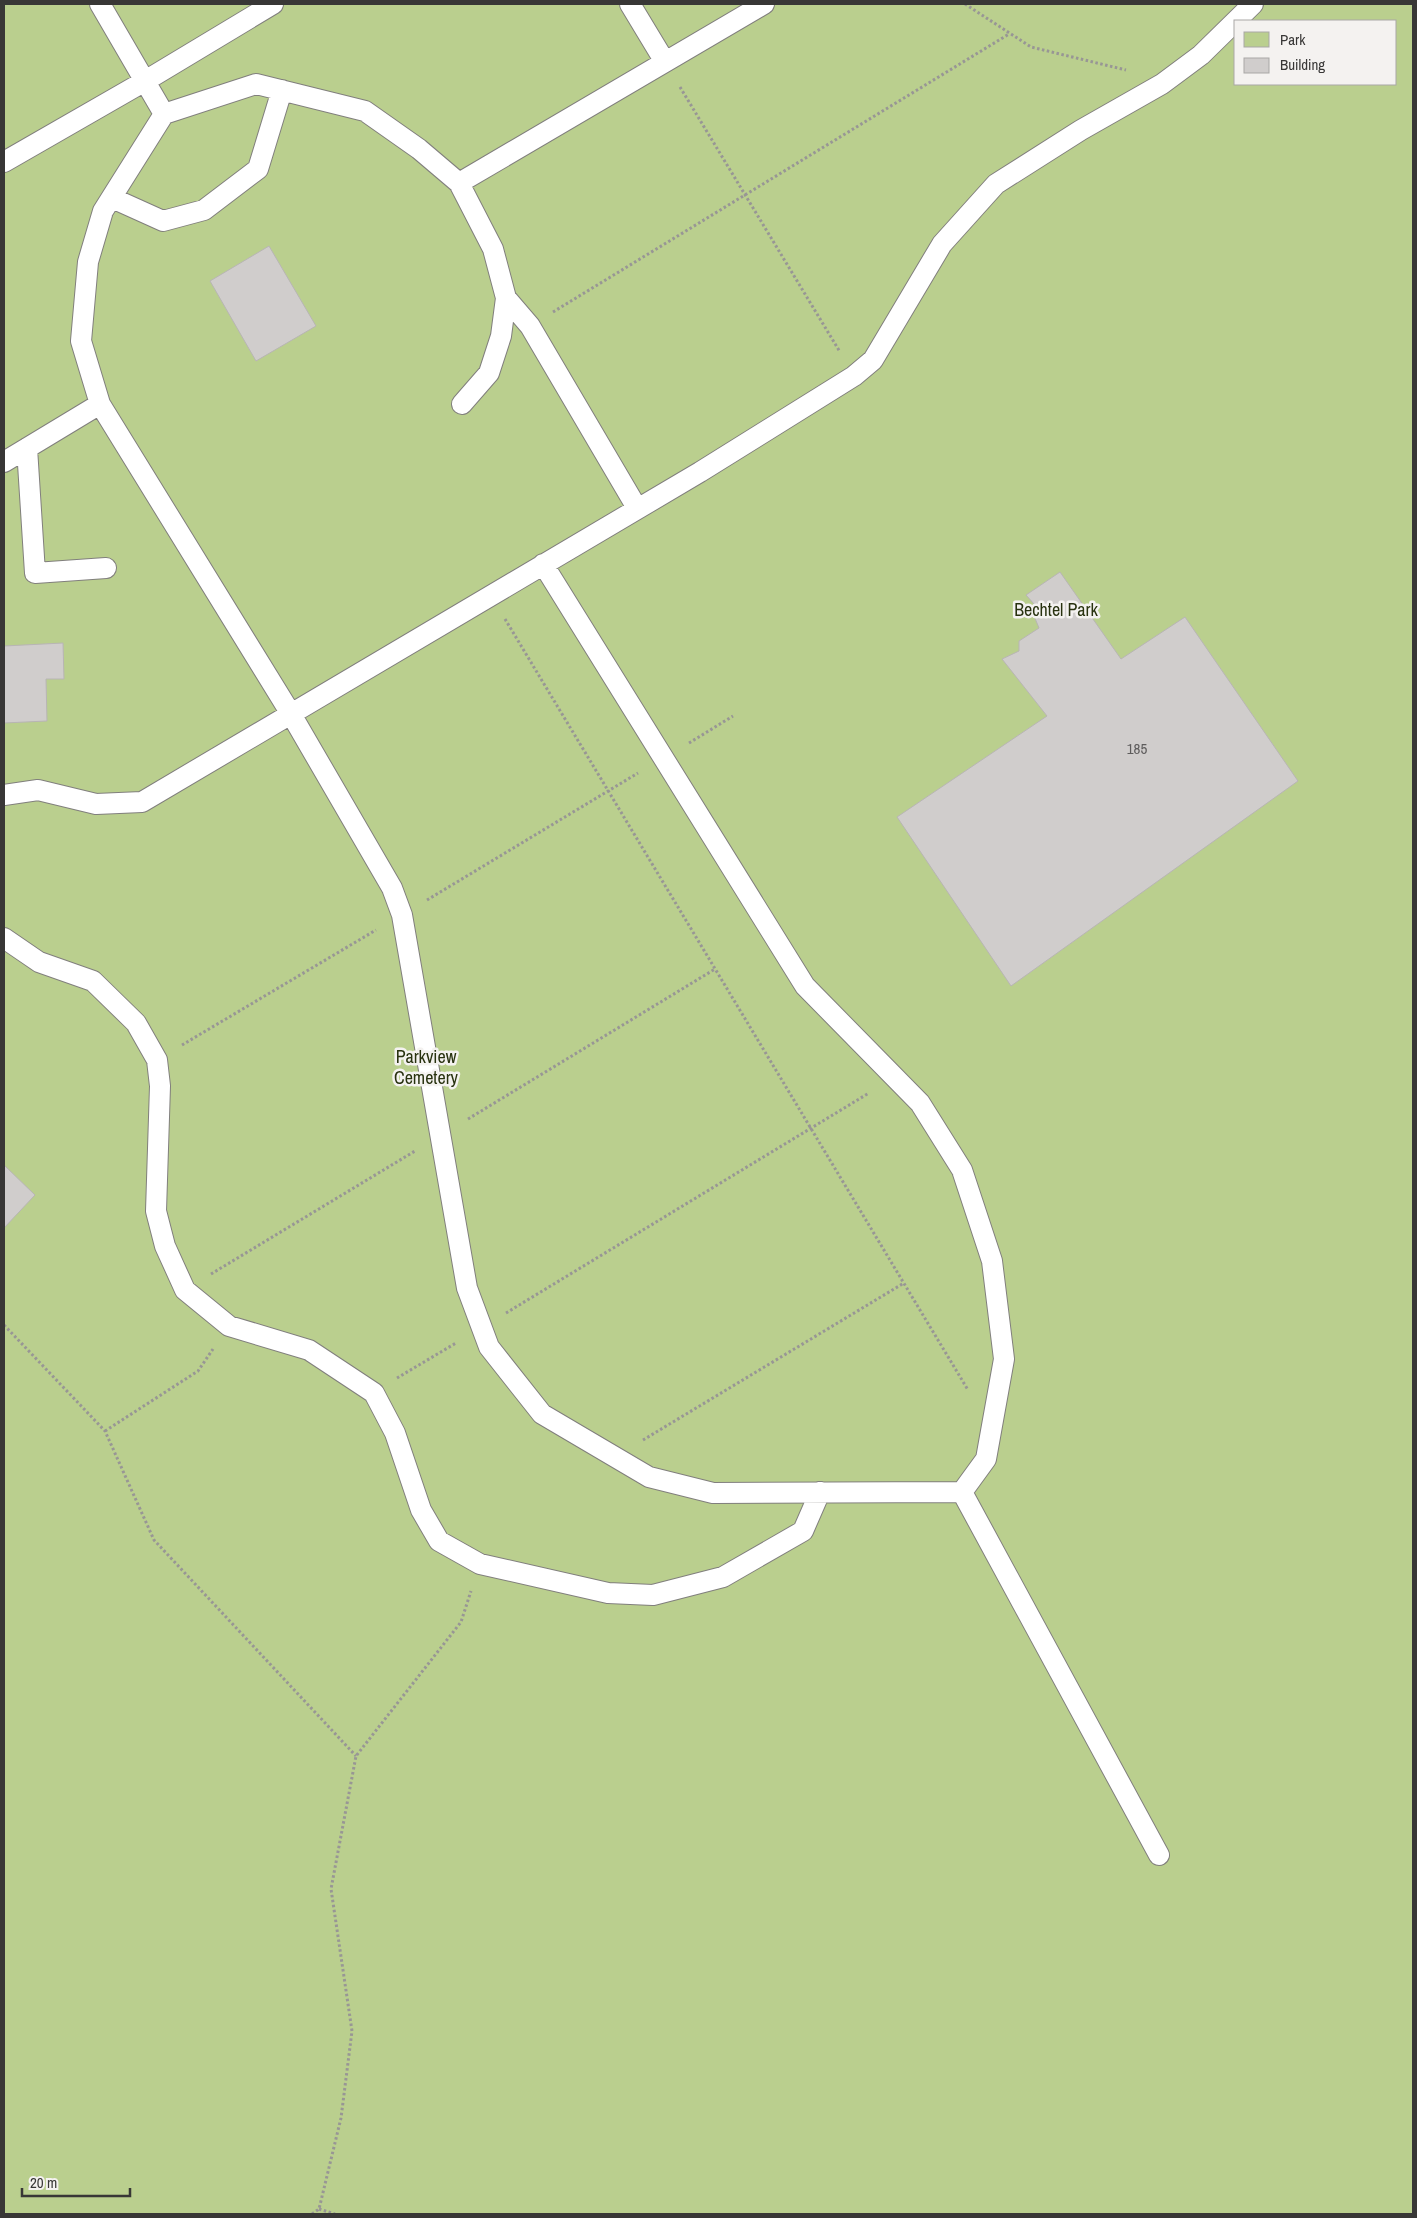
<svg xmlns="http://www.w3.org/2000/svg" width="1417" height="2218" font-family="'Archivo Narrow',sans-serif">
	<rect width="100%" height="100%" fill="#f4f2f0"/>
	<path fill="#bacf8e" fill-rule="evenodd" d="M4 4H1413V2214H4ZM1236 21H1396V84H1236Z"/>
	<path fill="#d0cdcc" stroke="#b8b5b4" d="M269 246 316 326 256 361 210 281Z
		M1060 572 1121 659 1185 617 1298 781 1011 986 897 817 1047 716 1002 659 1019 651V641L1039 628 1032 611 1034 604 1026 595Z
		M63 643 64 679H46L47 721 4 723V646Z
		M4 1165 35 1195 4 1228Z"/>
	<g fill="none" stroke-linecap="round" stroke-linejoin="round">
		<defs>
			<path id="service" d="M100 4 164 114
				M630 4 665 62
				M4 162 145 81 273 4
				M459 183 764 4
				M112 198 163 221 204 210 258 169 282 90
				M506 298 530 326 637 508
				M462 404 489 373 501 336 506 298 493 249 459 183 419 149 365 111 256 84 164 114 103 211 88 262 81 341 100 404 291 714 392 888 402 915 467 1288 489 1347 542 1414 649 1477 713 1493 962 1492
				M27 448 35 573 106 568
				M4 462 100 404
				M543 564 805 986 920 1103 962 1170 992 1261 1004 1359 986 1459 962 1492
				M4 795 38 790 96 804 142 802 700 472 854 376 873 360 942 244 996 184 1081 130 1162 84 1201 55 1253 4
				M4 938 39 962 93 981 136 1023 157 1060 160 1086 156 1211 165 1246 185 1290 229 1326 309 1350 374 1393 395 1433 421 1510 439 1541 480 1564 608 1593 653 1595 723 1577 803 1531 820 1492
				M962 1492 1159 1855"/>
		</defs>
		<use href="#service" stroke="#817f7d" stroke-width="22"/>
		<path stroke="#989695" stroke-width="3" stroke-dasharray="2.5 2.5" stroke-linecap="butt" d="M965 4 1031 47 1126 70
			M680 87 840 352
			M553 312 1009 34
			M505 619 968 1390
			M689 743 733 716
			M427 900 638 773
			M182 1045 376 930
			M468 1119 715 969
			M211 1274 415 1151
			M506 1313 869 1093
			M4 1325 105 1431 154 1540 356 1756
			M397 1378 456 1343
			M105 1431 198 1371 213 1349
			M643 1440 904 1283
			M319 2209 335 2214
			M312 2214 319 2209 341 2118 352 2031 331 1889 356 1756 461 1622 471 1591"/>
		<use href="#service" stroke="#fff" stroke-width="20"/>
	</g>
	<g text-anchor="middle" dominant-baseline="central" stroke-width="5" stroke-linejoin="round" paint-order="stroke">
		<g font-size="15" fill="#5e5c5c">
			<text x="1137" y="748">185</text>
		</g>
		<g font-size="18" fill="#28320f" stroke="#f4f2f0">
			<text x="1056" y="609">Bechtel Park</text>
			<text x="426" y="1056">Parkview<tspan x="426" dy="21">Cemetery</tspan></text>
		</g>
	</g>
	<rect width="1417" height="2218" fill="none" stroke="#383736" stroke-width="10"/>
	<rect x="1234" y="20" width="162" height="65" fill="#f4f2f0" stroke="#a9a7a6"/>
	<rect x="1244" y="32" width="25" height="15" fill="#bacf8e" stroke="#a9a7a6"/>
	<text x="1280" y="45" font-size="15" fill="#383736">Park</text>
	<rect x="1244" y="58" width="25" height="15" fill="#d0cdcc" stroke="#a9a7a6"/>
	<text x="1280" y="70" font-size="15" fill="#383736">Building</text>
	<path d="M22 2188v8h108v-8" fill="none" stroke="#383736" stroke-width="2.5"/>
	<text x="30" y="2188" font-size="15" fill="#383736" stroke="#f4f2f0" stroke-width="4" paint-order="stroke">20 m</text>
</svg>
